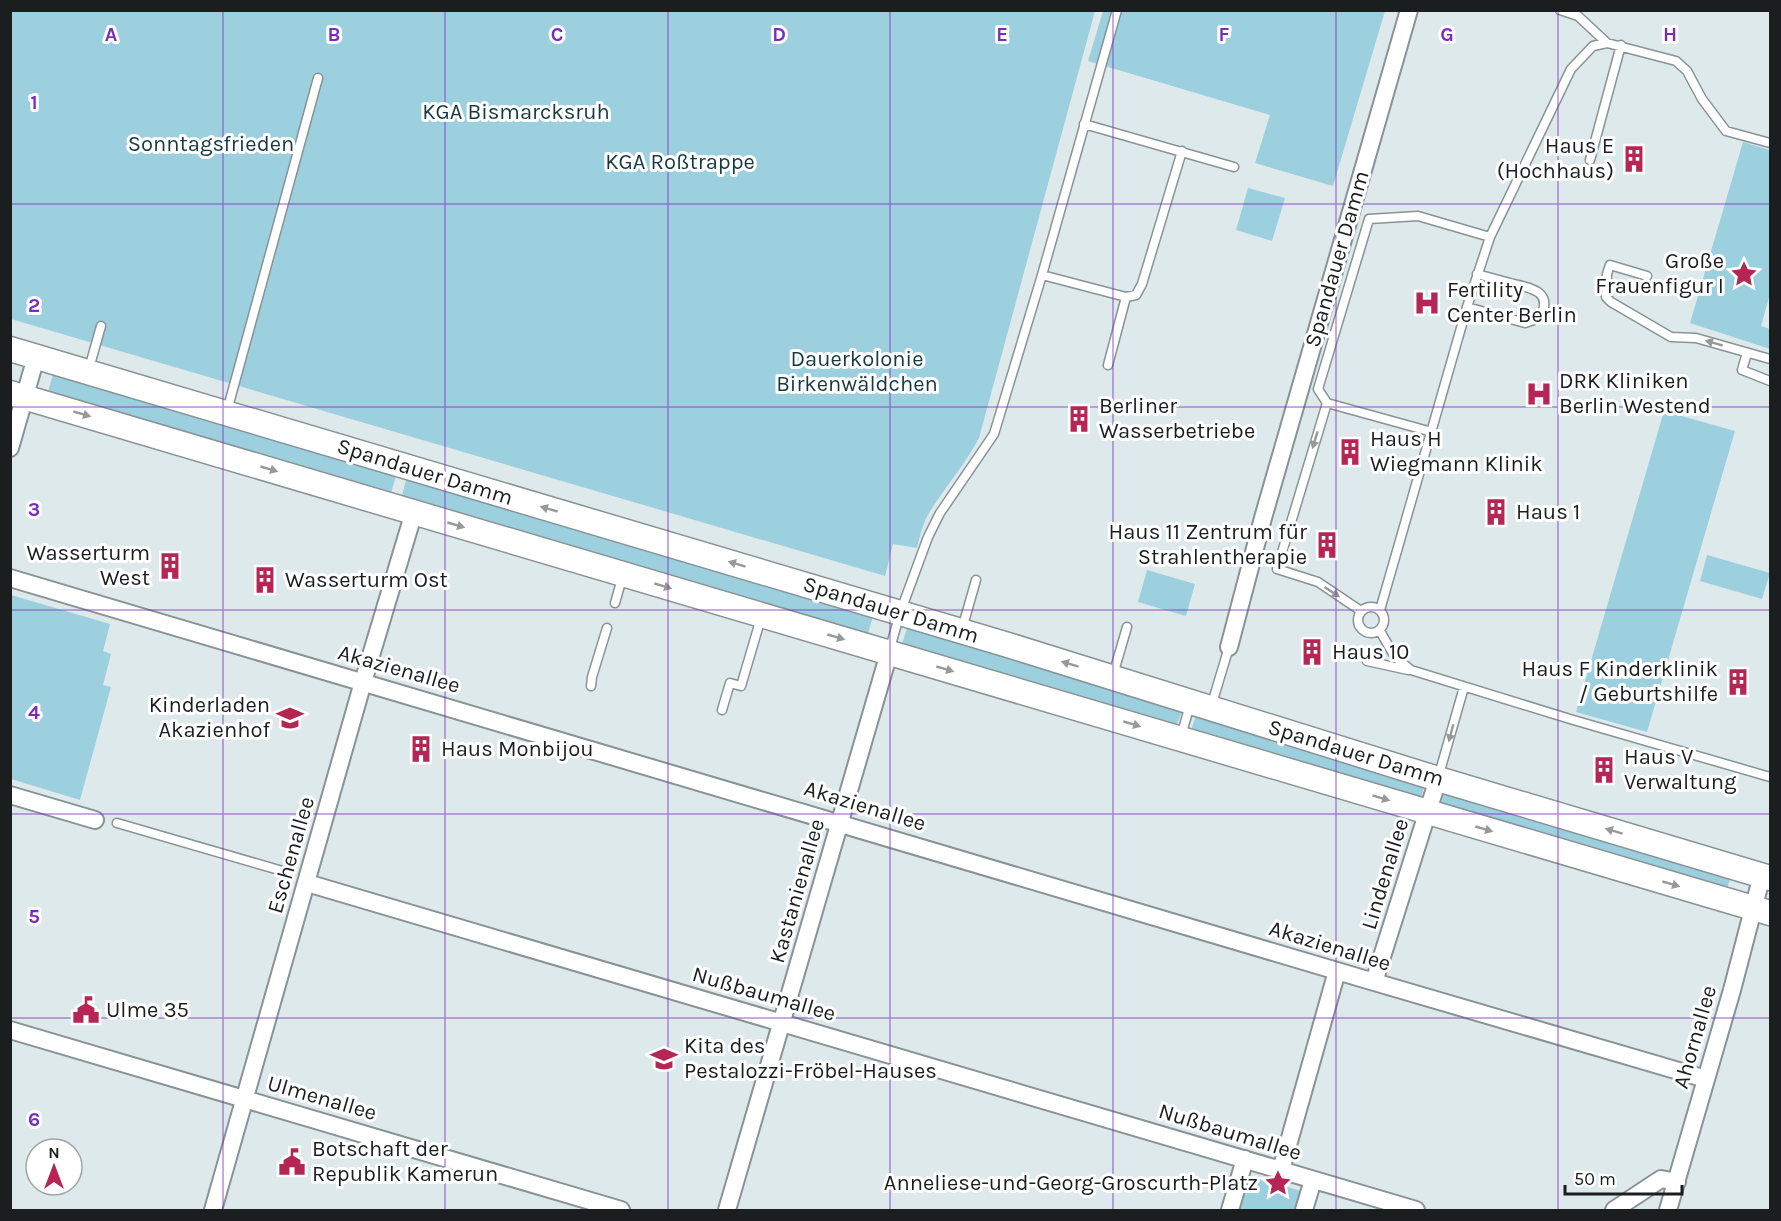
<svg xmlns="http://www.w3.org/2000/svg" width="1781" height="1221" font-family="Karla,sans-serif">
	<rect width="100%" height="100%" fill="#dee9ec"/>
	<path fill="#9dd0df" d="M10 11H1095L979 438C965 465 945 487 929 513 923 523 920 536 917 548L893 544 885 576 11 319Z
		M1103 11H1385L1333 186 1255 163 1270 115 1088 61Z
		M1743 142 1770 150V294L1761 326 1770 329V349L1690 323Z
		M1248 188 1285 198 1272 241 1236 230Z
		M54 371 397 473 390 496 47 395Z
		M1664 411 1735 431 1647 732 1576 712Z
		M407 476 874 613 867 637 401 500Z
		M1707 555 1770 573 1762 599 1700 581Z
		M1147 570 1195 584 1186 616 1138 602Z
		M11 595 110 624 103 651 111 654 103 685 111 687 80 800 11 779Z
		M908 625 1182 711 1176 727 902 644Z
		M1196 715 1424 786 1421 799 1191 730Z
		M1445 790 1732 874 1726 891 1441 805Z
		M1249 1176 1301 1191 1295 1210H1240Z"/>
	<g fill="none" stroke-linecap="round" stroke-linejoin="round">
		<defs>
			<path id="lane" d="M1560 10 1578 16 1607 43
				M1084 124 1234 167
				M1590 160 1621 45
				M1042 275 1126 297 1136 295 1142 284 1182 151
				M1647 276 1610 265 1607 274 1606 297 1611 302 1671 337 1696 338 1770 359
				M1467 307 1525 323 1540 318C1554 291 1531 288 1510 283 1499 280 1488 277 1477 274
				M1747 353 1742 370 1770 381
				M1108 365 1126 297
				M88 372 101 326
				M1327 403 1432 432
				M227 411 318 78
				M615 603 623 575
				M1358 620a13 13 0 1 1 26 0a13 13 0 1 1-26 0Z
				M1380 610 1467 307 1490 237 1571 69 1593 46 1607 43 1676 61 1687 71 1702 99 1726 131 1770 143
				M1361 611 1318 582 1277 569 1327 403 1318 389 1369 219 1418 216 1490 237
				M962 629 976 580
				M1380 631 1395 657 1411 670 1570 719 1770 777
				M889 652 900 613 928 537 940 513 994 434 1042 275 1117 10
				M1367 661 1408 670
				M1113 675 1127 627
				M591 686 592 677 607 628
				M1211 707 1229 647
				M722 710 730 683 741 686 761 618
				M1181 736 1190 705
				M1438 778 1464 687
				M117 823 286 872"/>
			<path id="street" d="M10 448 36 357
				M10 578 1364 979 1706 1079
				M1229 647 1263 518 1409 10
				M10 795 95 820
				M307 883 1416 1210
				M1374 982 1438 779
				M10 1030 621 1210
				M1281 1170 1337 971
				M213 1210 363 682 414 512
				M727 1210 889 653
				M1230 1210 1245 1159
				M1304 1210 1313 1180
				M1614 1210 1661 1179 1677 1182
				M1668 1210 1732 990 1762 875"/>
			<path id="secondary" d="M10 349 1008 645 1438 779 1770 878
				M10 393 1770 913"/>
		</defs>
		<use href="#lane" stroke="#889396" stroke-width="11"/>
		<use href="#street" stroke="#889396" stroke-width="20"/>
		<use href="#secondary" stroke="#889396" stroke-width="27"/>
		<use href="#lane" stroke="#fff" stroke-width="8"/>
		<use href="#street" stroke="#fff" stroke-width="16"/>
		<use href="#secondary" stroke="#fff" stroke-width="24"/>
	</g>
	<defs><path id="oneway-solid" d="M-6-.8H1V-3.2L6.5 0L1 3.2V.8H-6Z" transform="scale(1.5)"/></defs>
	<g fill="#989a9a">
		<use href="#oneway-solid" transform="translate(1714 343) rotate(-164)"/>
		<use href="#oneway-solid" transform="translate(82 414) rotate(16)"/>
		<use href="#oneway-solid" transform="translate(1315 440) rotate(107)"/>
		<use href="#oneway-solid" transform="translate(269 469) rotate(16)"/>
		<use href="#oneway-solid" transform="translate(549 509) rotate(-164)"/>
		<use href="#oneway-solid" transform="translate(456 525) rotate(16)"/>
		<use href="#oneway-solid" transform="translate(737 564) rotate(-163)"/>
		<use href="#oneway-solid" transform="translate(663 586) rotate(16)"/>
		<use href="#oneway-solid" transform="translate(1332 592) rotate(33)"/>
		<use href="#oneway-solid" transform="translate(836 637) rotate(16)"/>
		<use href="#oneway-solid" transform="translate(1070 664) rotate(-163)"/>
		<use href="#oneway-solid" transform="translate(945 669) rotate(16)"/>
		<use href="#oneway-solid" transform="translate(1132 724) rotate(16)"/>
		<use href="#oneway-solid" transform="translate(1451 733) rotate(105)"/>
		<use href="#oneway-solid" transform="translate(1381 798) rotate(17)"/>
		<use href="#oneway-solid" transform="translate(1484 829) rotate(16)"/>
		<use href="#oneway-solid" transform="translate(1614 831) rotate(-163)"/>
		<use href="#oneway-solid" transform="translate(1671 884) rotate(16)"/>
	</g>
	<path fill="none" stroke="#7b2cbf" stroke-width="1.5" stroke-opacity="0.55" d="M223 10V1210M445 10V1210M668 10V1210M890 10V1210M1113 10V1210M1336 10V1210M1558 10V1210M10 204H1770M10 407H1770M10 610H1770M10 814H1770M10 1018H1770"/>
	<defs>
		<symbol id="building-bare" viewBox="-9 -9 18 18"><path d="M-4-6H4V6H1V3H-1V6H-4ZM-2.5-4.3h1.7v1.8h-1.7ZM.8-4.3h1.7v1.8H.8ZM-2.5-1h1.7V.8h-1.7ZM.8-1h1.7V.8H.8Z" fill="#b52655" stroke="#fff" stroke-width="2.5" paint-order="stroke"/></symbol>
		<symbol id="sight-bare" viewBox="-9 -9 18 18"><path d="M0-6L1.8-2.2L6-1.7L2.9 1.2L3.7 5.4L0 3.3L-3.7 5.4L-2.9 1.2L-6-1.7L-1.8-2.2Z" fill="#b52655" stroke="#fff" stroke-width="2.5" paint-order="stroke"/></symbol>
		<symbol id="hospital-bare" viewBox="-9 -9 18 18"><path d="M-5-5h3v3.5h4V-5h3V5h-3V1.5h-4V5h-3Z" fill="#b52655" stroke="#fff" stroke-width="2.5" paint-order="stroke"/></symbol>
		<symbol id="school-bare" viewBox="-9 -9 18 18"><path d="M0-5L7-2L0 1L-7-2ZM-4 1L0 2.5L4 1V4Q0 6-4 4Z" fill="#b52655" stroke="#fff" stroke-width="2.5" paint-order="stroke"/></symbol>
		<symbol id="civic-bare" viewBox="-9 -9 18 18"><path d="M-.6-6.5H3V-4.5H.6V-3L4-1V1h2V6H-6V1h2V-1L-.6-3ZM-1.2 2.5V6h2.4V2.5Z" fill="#b52655" stroke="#fff" stroke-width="2.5" paint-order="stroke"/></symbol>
	</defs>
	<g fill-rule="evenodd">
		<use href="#building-bare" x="1615" y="140" width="38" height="38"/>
		<use href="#sight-bare" x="1725" y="255" width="38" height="38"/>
		<use href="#hospital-bare" x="1408" y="284" width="38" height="38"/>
		<use href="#hospital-bare" x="1520" y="375" width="38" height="38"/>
		<use href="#building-bare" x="1060" y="400" width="38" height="38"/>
		<use href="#building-bare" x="1331" y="433" width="38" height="38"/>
		<use href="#building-bare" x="1477" y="493" width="38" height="38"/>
		<use href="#building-bare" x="1308" y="526" width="38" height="38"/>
		<use href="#building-bare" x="151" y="547" width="38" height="38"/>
		<use href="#building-bare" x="246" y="561" width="38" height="38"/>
		<use href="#building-bare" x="1293" y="633" width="38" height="38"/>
		<use href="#building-bare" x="1719" y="663" width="38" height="38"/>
		<use href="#school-bare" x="271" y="699" width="38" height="38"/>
		<use href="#building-bare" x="402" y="730" width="38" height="38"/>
		<use href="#building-bare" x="1585" y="751" width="38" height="38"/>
		<use href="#civic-bare" x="67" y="991" width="38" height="38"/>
		<use href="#school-bare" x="645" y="1040" width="38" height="38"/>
		<use href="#civic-bare" x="273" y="1143" width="38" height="38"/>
		<use href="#sight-bare" x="1259" y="1164" width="38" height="38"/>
	</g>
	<g text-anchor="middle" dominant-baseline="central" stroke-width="6" stroke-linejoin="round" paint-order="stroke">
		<g font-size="22" fill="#173942" stroke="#fff">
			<text x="516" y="112">KGA Bismarcksruh</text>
			<text x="211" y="144">Sonntagsfrieden</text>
			<text x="680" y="162">KGA Roßtrappe</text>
			<text x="857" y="359">Dauerkolonie<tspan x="857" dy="25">Birkenwäldchen</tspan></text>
		</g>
		<g font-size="22" fill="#1a1e1f" stroke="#fff" text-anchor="start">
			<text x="1614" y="146" text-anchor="end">Haus E<tspan x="1614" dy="25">(Hochhaus)</tspan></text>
			<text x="1724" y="261" text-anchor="end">Große<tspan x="1724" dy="25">Frauenfigur I</tspan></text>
			<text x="1447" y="290">Fertility<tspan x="1447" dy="25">Center Berlin</tspan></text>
			<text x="1559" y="381">DRK Kliniken<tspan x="1559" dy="25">Berlin Westend</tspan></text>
			<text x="1099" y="406">Berliner<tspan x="1099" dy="25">Wasserbetriebe</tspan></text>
			<text x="1370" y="439">Haus H<tspan x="1370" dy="25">Wiegmann Klinik</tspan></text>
			<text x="1516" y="512">Haus 1</text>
			<text x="1307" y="532" text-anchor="end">Haus 11 Zentrum für<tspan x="1307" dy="25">Strahlentherapie</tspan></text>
			<text x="150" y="553" text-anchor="end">Wasserturm<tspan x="150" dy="25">West</tspan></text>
			<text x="285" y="580">Wasserturm Ost</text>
			<text x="1332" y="652">Haus 10</text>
			<text x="1718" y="669" text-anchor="end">Haus F Kinderklinik<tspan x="1718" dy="25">/ Geburtshilfe</tspan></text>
			<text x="270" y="705" text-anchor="end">Kinderladen<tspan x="270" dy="25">Akazienhof</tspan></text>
			<text x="441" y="749">Haus Monbijou</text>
			<text x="1624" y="757">Haus V<tspan x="1624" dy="25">Verwaltung</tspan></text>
			<text x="106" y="1010">Ulme 35</text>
			<text x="684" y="1046">Kita des<tspan x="684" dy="25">Pestalozzi-Fröbel-Hauses</tspan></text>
			<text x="312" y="1149">Botschaft der<tspan x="312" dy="25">Republik Kamerun</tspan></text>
			<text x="1258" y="1183" text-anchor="end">Anneliese-und-Georg-Groscurth-Platz</text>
		</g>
		<g font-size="22" fill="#1a1e1f" stroke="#fff">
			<text transform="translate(1337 259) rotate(-74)">Spandauer Damm</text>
			<text transform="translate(425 472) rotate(17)">Spandauer Damm</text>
			<text transform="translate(891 610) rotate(17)">Spandauer Damm</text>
			<text transform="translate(399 669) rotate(16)">Akazienallee</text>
			<text transform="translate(1356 753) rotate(17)">Spandauer Damm</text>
			<text transform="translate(865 806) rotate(17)">Akazienallee</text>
			<text transform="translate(291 855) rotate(-74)">Eschenallee</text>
			<text transform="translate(1385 874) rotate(-73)">Lindenallee</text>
			<text transform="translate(797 891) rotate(-74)">Kastanienallee</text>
			<text transform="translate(1330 946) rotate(17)">Akazienallee</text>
			<text transform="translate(764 994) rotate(16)">Nußbaumallee</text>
			<text transform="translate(1695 1037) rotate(-74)">Ahornallee</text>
			<text transform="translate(322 1098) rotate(16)">Ulmenallee</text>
			<text transform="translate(1230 1132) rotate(17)">Nußbaumallee</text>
		</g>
	</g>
	<g font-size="20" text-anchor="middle" font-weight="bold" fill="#7b2cbf" stroke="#fff" stroke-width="6" stroke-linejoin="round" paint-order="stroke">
		<text x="111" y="41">A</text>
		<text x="334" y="41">B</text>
		<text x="557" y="41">C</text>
		<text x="779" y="41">D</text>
		<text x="1002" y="41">E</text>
		<text x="1224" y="41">F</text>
		<text x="1447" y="41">G</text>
		<text x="1670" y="41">H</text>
		<text x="34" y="109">1</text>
		<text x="34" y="312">2</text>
		<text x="34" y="516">3</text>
		<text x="34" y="719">4</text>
		<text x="34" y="923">5</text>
		<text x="34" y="1126">6</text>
	</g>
	<rect width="1781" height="1221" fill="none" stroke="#1a1e1f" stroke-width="24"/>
	<g transform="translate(54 1167)"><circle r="28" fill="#ffffff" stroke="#a3a5a5" stroke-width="1.5"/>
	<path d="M0-4.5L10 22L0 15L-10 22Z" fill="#b52655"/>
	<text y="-9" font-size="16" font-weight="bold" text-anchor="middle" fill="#1a1e1f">N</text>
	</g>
	<path d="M1565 1185v9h117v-9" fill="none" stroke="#1a1e1f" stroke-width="3"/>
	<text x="1574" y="1185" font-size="18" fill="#1a1e1f" stroke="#ffffff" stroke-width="4.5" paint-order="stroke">50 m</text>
</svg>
